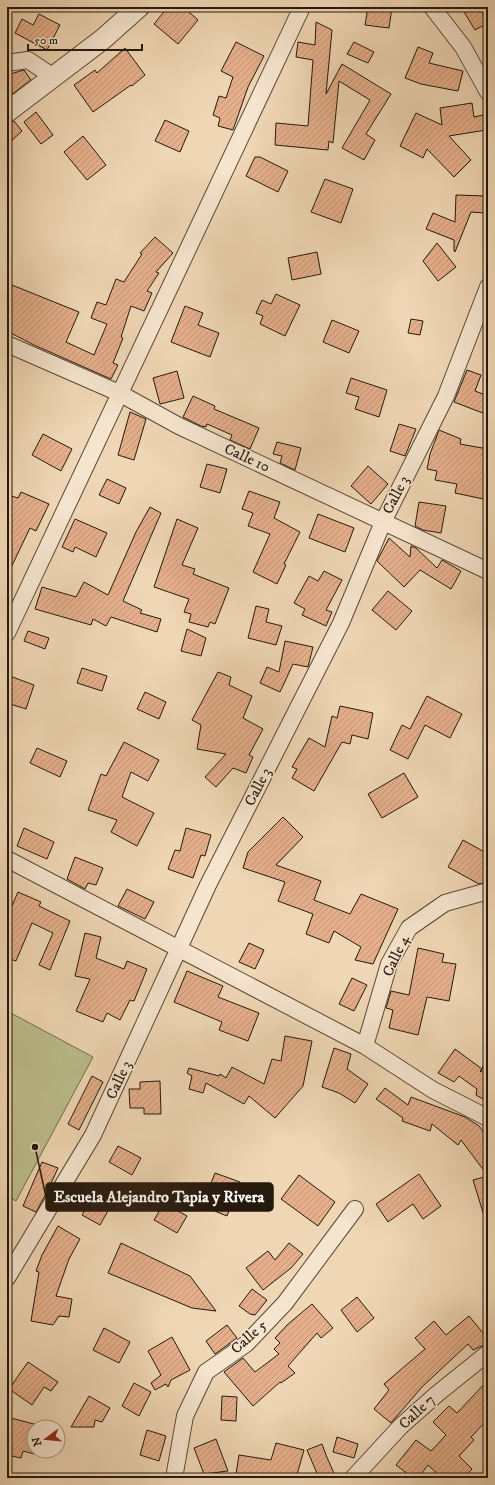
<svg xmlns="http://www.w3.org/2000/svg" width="495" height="1485" font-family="'IM FELL DW Pica',serif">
	<defs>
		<pattern id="building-hatch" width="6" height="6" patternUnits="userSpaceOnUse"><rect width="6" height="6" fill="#e5af8b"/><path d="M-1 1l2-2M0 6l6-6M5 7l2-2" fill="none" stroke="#c49677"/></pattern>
	</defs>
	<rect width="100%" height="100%" fill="#efd6b4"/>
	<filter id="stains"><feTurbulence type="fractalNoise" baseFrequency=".005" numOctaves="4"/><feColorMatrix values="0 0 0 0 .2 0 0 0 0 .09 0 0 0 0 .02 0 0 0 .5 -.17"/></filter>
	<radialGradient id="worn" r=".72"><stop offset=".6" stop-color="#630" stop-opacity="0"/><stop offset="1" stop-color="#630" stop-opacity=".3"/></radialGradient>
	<path fill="#bcbd8b" stroke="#706b4c" d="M7 1011 93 1057 16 1201 7 1196Z"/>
	<path fill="url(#building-hatch)" stroke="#25190d" d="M168 7H183L198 20 178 44 154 24Z
		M368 7H392L389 28 365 25Z
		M461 7H479L488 23 475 30Z
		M39 14 60 25 47 50 15 33 22 19 33 25Z
		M316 22 332 30 326 94 342 64 391 94 366 134 375 140 364 160 342 148 370 100 339 81 333 143 329 141 328 150 275 145 276 123 308 126 313 60 296 57 298 42 315 45Z
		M236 42 264 56 248 87 233 130 218 126 220 118 213 115 219 96 226 98 233 77 221 71Z
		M354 42 374 52 368 63 347 54Z
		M418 47 433 53 429 63 463 71 458 91 421 84 405 78Z
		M125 48 145 75 132 86 131 85 93 112 74 85 95 70 97 73Z
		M24 70 31 80 7 98V75Z
		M472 103 474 117 483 115 486 130 449 136 471 160 454 177 427 149 423 158 400 146 416 113 442 125 440 108Z
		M36 112 53 135 41 144 24 122Z
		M165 120 189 131 180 152 155 141Z
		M14 121 22 131 7 145V123Z
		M83 136 106 165 87 180 64 152Z
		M255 157H260L288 171 278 192 246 176Z
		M325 179 353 189 341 223 311 212Z
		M456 195 486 196 485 213 471 212 455 252 454 251V240L426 229 433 213 455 222Z
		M155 237 173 253 156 272 159 273 147 291 152 293 144 311 131 306 121 337 123 338 113 363 118 365 111 379 34 345 7 331V283L79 312 66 342 94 355 107 324 91 318 97 302 106 305 116 279 124 282 142 254 140 253Z
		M437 243 456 267 438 281 423 261Z
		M317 252 321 274 292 280 288 258Z
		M276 294 300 305 285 336 260 324 263 316 256 313 262 300 271 304Z
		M185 306 203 313 198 325 219 333 210 357 171 342Z
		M411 319 423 321 420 335 408 333Z
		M332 320 359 331 349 353 323 342Z
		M467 370 481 375 475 391 488 396V415L454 402Z
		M177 371 184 398 160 404 153 378Z
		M351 378 387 390 379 417 355 409 359 397 346 393Z
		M193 396 215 406 214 409 259 428 250 449 230 440 232 435 207 424 206 427 201 426 183 417Z
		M130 412 146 419 134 460 118 455Z
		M399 424 416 429 405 456 390 451Z
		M439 430 461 439 460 444 488 449V500L455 493 457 484 435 480 437 471 427 469 430 454Z
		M43 434 72 449 61 471 32 455Z
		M277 442 301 448 295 470 280 463 282 456 273 454Z
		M207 464 227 469 220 493 200 487Z
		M368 466 388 484 371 504 351 486Z
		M107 479 126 488 119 504 99 495Z
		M249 491 280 502 274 518 300 532 284 564 286 565 277 584 253 572 270 534 248 526 253 513 242 509Z
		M21 492 49 504 36 531 30 528 7 576V504L11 496 18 498Z
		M419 502 446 506 441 533 423 530 415 526Z
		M150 507 161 513 123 601 142 610 140 613 161 619 157 632 111 617 106 626 93 619 91 625 35 609 42 587 76 597 84 582 108 595 136 532Z
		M318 514 354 528 345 552 309 538Z
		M75 519 107 533 96 557 75 547 73 552 62 547Z
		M177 519 198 528 182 565 195 569 193 574 229 588 215 624 210 622 208 627 189 622 191 614 184 612 189 599 154 587Z
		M389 538 410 557 411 546 416 548 437 568 442 560 461 571 454 584 451 589 420 570 404 587 377 561Z
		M324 571 342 580 326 610 332 612 326 626 302 615 305 609 294 603 309 576 318 581Z
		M388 591 412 611 396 630 372 610Z
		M256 606 269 609 266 622 282 626 276 645 248 638Z
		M187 629 206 638 201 656 181 651Z
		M28 631 49 638 45 649 24 641Z
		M285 641 313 647 308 667 293 664 280 692 260 683 267 667 279 672Z
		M82 668 107 676 102 691 77 683Z
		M218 672 231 677 229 685 252 696 243 718 263 729 249 755 253 757 246 773 233 768 216 787 205 777 226 754 197 749 201 725 192 720Z
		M7 675 34 685 26 709 7 703Z
		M145 692 166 702 159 719 137 709Z
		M427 696 462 714 450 738 425 725 408 759 390 750 402 725 410 729Z
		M340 706 373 713 368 739 352 735 350 744 342 742 314 791 292 778 297 769 292 767 309 738 325 747 332 716 337 718Z
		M124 742 159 760 148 781 131 772 122 797 154 813 137 846 111 832 117 820 88 810 101 774 106 776Z
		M37 748 67 761 60 777 30 763Z
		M404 773 418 797 382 818 368 794Z
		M283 817 303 837 276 865 321 881 314 900 350 914 361 894 398 909 373 964 355 960 361 947 334 931 329 943 306 934 313 914 278 901 285 882 243 868 248 852Z
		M24 828 54 842 47 859 17 846Z
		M186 828 211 835 205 856 201 855 193 878 168 869 175 850 180 851Z
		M463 840 488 854V882L479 884 448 867Z
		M75 857 103 868 96 885 88 883 85 889 67 879Z
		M127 889 154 902 145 919 118 906Z
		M18 892 41 902 39 906 70 921 50 970 39 965 53 933 32 923 16 961 7 958V917Z
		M85 933 101 937 96 958 124 969 127 961 147 969 134 1001 130 1000 120 1020 107 1013 103 1022 76 1011 90 979 75 976Z
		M249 943 264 950 255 969 239 962Z
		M418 948 444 954 442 962 456 964 449 1001 427 997 418 1035 389 1028 393 1010 386 1008 391 991 409 995Z
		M187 971 223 986 218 997 259 1013 248 1041 219 1030 222 1022 174 1002Z
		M352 978 367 985 354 1011 339 1004Z
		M285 1036 312 1041 303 1086 275 1118 249 1096 244 1104 206 1083 203 1093 189 1089 192 1076 187 1073 189 1068 219 1076 220 1074 226 1078 232 1067 264 1084 272 1059 281 1061Z
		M334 1048 351 1054 347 1069 368 1084 355 1103 339 1093 322 1087Z
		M455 1049 482 1069 480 1071 481 1072 484 1063 488 1064V1102L476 1095 477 1089 459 1076 454 1082 438 1073Z
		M92 1076 103 1082 79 1130 68 1124Z
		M160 1081 161 1114H144V1108H130L129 1089H140V1082Z
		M385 1088 408 1105 411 1097 465 1117 479 1126 488 1138V1219H485L473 1180 488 1176 461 1140 458 1145 432 1124 430 1131 402 1121 403 1118 376 1099Z
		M118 1146 141 1158 132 1175 109 1162Z
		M42 1162 58 1168 47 1192 36 1212 23 1206Z
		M215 1173 240 1182 227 1216 202 1206Z
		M419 1174 441 1206 423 1219 413 1204 388 1222 376 1204Z
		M299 1175 335 1202 318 1226 281 1199Z
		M87 1187 113 1202 100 1225 82 1215 87 1207 78 1202Z
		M164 1203 187 1216 177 1233 154 1220Z
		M58 1226 80 1239 69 1259 56 1296 72 1299 69 1317 59 1316 53 1325 31 1321 39 1272 36 1271 42 1255Z
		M121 1243 190 1276 216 1311 192 1308 108 1273Z
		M289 1243 303 1254 291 1268 263 1290 246 1268 268 1251 275 1260Z
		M252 1289 267 1300 255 1315 250 1314 239 1306Z
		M357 1297 374 1318 357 1332 341 1310Z
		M312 1304 333 1328 321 1338 317 1333 288 1366 295 1373 281 1383 280 1382 253 1406 224 1372 243 1358 255 1372 279 1354 274 1349 280 1343 275 1338 287 1325Z
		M469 1316 488 1339V1343L473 1350 468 1344 422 1387 391 1423 374 1409 389 1390 384 1384 425 1349 415 1338 434 1321 446 1335Z
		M227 1325 237 1338 215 1354 206 1341Z
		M104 1328 130 1342 119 1363 93 1350Z
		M172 1337 190 1370 171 1380 168 1387 166 1384 155 1390 151 1383 161 1375 148 1351Z
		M28 1362 58 1382 51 1391 44 1387 32 1405 9 1389Z
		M488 1380V1419L471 1437 474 1440 459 1456 472 1469 464 1478H442L428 1465 418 1478H413L396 1465 416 1440 431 1451 446 1435 433 1422 449 1406 457 1413Z
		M134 1383 151 1392 139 1416 122 1406Z
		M89 1396 110 1408 102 1422 95 1420 94 1427H71Z
		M222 1396 237 1397 236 1421 221 1420Z
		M7 1417 34 1424V1454L23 1451 21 1458 7 1455Z
		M147 1430 166 1436 159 1461 140 1455Z
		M337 1437 358 1444 354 1458 333 1452Z
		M216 1439 228 1471 204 1474 194 1448Z
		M276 1443 304 1450 296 1478H279L261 1473 260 1478 236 1474 239 1455 271 1460Z
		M322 1444 326 1455 336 1478H319L307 1450Z"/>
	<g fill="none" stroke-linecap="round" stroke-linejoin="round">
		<defs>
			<path id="minor" d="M432 7 463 47 488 92
				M7 63 28 60 52 76
				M7 344 119 393 179 426 488 571
				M7 633 302 7
				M7 859 365 1046 433 1090 488 1118
				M365 1046 389 964 409 928 445 903 488 891
				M7 1278 93 1135 208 885 341 623 383 522 446 396 488 287
				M174 1478 185 1416 206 1372 246 1344 285 1303 355 1209
				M353 1478 401 1426 437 1394 488 1353"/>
			<path id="tertiary" d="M7 112 103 39 139 7"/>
		</defs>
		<use href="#minor" stroke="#584837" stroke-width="18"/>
		<use href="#tertiary" stroke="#584837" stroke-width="22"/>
		<use href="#minor" stroke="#f5e4ce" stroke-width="16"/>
		<use href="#tertiary" stroke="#f5e4ce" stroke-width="20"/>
	</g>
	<g text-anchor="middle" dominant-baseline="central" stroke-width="3.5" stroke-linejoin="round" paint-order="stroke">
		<g font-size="15" fill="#25190d" stroke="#f5e4ce">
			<text transform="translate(247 458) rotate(25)">Calle 10</text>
			<text transform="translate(396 495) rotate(-63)">Calle 3</text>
			<text transform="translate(258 787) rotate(-63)">Calle 3</text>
			<text transform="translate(396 956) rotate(-65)">Calle 4</text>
			<text transform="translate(119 1080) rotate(-65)">Calle 3</text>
			<text transform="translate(249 1337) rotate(-42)">Calle 5</text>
			<text transform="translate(417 1412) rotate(-43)">Calle 7</text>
		</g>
	</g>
	<path fill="none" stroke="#25190d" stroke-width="1.5" d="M35 1147L46 1197"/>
	<circle fill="#25190d" stroke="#f5e4ce" stroke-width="1.5" cx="35" cy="1147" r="4"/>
	<rect fill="#25190d" stroke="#25190d" stroke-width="1.5" x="46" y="1183" width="227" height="28" rx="4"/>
	<g font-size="16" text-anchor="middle" font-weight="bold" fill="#fff">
		<text x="159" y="1202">Escuela Alejandro Tapia y Rivera</text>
	</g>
	<rect width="495" height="1485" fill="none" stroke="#efd6b4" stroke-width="24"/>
	<rect x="8" y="8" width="479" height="1469" fill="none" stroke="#25190d" stroke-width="2"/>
	<rect x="12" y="12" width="471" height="1461" fill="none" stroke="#25190d"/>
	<g transform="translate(46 1439) rotate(254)"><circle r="19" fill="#f5e4ce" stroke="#a29381"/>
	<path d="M0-3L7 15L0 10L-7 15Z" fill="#8f2418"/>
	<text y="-6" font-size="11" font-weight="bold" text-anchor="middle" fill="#25190d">N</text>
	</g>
	<path d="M28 44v6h114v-6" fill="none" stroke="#25190d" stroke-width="2"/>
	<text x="34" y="44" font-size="12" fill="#25190d" stroke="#f5e4ce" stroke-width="3" paint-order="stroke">50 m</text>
	<rect width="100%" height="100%" filter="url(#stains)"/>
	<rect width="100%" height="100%" fill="url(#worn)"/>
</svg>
